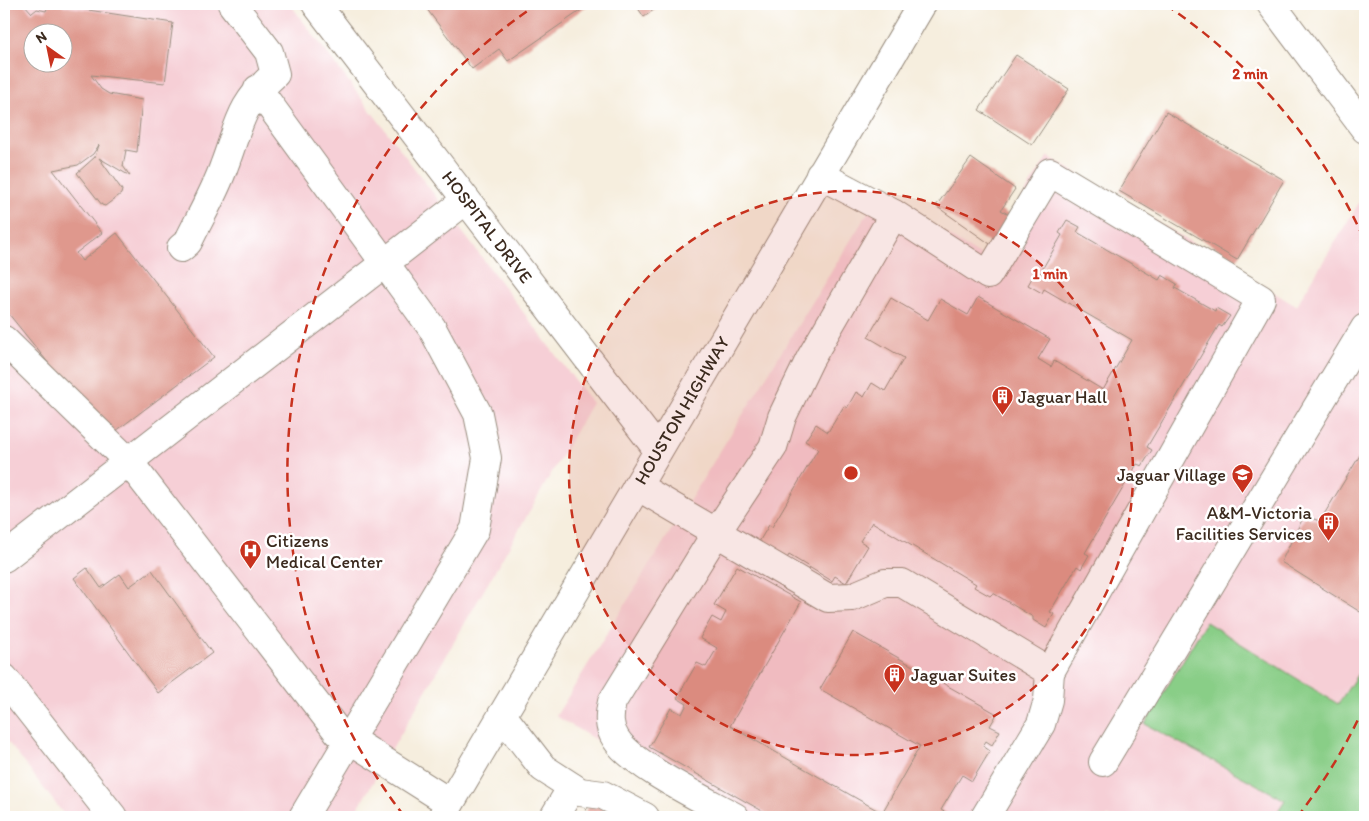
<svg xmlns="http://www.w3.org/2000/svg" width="1369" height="821" font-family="Itim,sans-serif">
	<rect width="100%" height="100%" fill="#fff"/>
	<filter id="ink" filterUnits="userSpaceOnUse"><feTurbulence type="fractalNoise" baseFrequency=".02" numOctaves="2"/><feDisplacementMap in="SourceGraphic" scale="10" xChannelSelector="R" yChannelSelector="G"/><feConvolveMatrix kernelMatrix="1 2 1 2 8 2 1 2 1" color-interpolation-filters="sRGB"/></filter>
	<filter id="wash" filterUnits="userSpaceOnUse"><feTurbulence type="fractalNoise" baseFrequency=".0096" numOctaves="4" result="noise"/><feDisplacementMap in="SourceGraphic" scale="20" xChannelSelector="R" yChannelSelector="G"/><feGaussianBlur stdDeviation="1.12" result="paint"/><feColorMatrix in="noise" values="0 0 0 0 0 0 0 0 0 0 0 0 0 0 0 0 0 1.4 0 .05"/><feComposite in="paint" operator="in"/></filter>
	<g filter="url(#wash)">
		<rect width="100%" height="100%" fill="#f6eede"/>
		<path fill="#f6cfd6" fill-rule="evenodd" d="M4 4H290L592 403 353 817H66L4 737ZM32 32H62V62H32Z
			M1048 156 1296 306 1365 193V817H723L556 716 880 193 985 258ZM1059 233 1159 280 1163 275 1177 284 1175 288 1215 311 1217 308 1229 316 1223 327 1219 325 1147 447 1152 450 1143 466 1137 464 1085 553 1081 569 1077 566 1050 612 1054 614 1046 627 993 593 990 596 975 587 976 584 872 522 860 541 868 546 846 582 835 576 832 581 789 555 753 551 769 525 772 527 818 449 805 441 815 425 828 432 844 406 847 408 856 393 864 397 872 383 885 391 904 358 868 337 890 298 928 320 940 299 968 315 978 298 1038 359 1051 367 1054 362 1103 390 1132 340 1044 289 1042 292 1028 285 1036 271 1040 273 1062 235Z"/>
		<path fill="#89ce87" stroke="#627c52" d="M1206 622 1338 704 1365 663V817H1274L1285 800 1145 724Z"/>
		<g id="blocks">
			<path fill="#df988d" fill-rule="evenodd" d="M4 4H24L32 13 37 9 46 11 49 4 173 23 165 83 91 75 101 89 109 94 142 100 137 152 126 150 123 166 130 176 99 158 122 190 121 194 105 206 102 205 77 173 95 157 99 145 93 154 78 165 53 170 102 233 76 253 82 261 117 233 214 357 108 437 4 308ZM32 32H62V62H32Z
				M423 4H590L508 61 499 49 472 69Z
				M635 4H662L644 17Z
				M1016 55 1069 89 1032 145 979 110Z
				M1166 112 1284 180 1237 260 1119 191Z
				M971 158 1015 189 1001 210 1013 217 993 246 936 206Z
				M1067 220 1080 227 1077 232 1159 280 1162 275 1177 284 1175 288 1215 311 1216 308 1230 316 1222 327 1219 325 1147 447 1152 450 1142 466 1137 464 1085 553 1089 555 1081 569 1077 566 1050 612 1054 614 1046 628 1033 620V617L993 593 990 596 974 587 976 584 872 522 860 541 868 546 846 583 835 576 832 581 789 555 781 568 753 552 769 525 772 527 818 449 805 441 816 424 828 432 844 406 847 408 856 392 864 397 872 383 885 391 904 358 868 337 891 298 928 320 940 299 968 315 978 297 1050 339 1038 359 1051 367 1054 361 1103 390 1132 340 1044 289 1042 293 1028 285 1036 271 1040 273 1062 235 1059 233Z
				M1365 447V615L1281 562 1304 516 1320 521Z
				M737 566 801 602 730 726 882 813 920 746 820 689 853 632 997 714 990 726 1000 731 992 745 986 741 983 746 990 751 972 781 962 775 941 810 953 817H773L649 747 671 708 682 714 687 704 677 698 697 663 706 667 717 648 700 638 712 617 721 622 726 612 714 605Z
				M87 568 101 588 120 574 129 587 152 570 212 653 158 693 74 578Z
				M591 802 617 817H582Z"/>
		</g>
	</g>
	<g filter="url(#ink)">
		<use href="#blocks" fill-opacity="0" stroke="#988c7e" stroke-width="1"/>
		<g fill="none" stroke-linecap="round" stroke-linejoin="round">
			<defs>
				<g id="minor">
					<path id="s1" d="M316 4 658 450"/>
					<path d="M258 89 432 328 478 414 487 458 475 529 303 817"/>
					<path d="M181 248 188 242C200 217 215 192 224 166 240 124 239 106 275 74L269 52 232 4"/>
					<path d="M4 340 129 462 338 732 450 803"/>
					<path d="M637 486 828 598 852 597 885 583H902L1050 672 1261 299 1050 172 988 275 894 214 820 175"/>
					<path d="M4 558 466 200"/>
					<path d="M4 678 113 817"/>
					<path d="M502 715 543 768 580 792 603 795 645 817"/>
					<path d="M1103 762 1365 328"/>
					<path d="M554 817 572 787"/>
					<path d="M735 817C705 800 633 766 616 739 608 727 609 715 612 702L716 533 773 447 782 417 810 359 894 214"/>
					<path d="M985 817 1041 724 1048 700 1050 672"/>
				</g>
				<g id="major">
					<path d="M1271 4 1365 129"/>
					<path id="s2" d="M442 817 922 4"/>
				</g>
			</defs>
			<use href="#minor" stroke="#988c7e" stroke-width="30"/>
			<use href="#major" stroke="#988c7e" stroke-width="30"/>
			<use href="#minor" stroke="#fff" stroke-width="28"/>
			<use href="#major" stroke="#fff" stroke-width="28"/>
		</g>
	</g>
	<circle cx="851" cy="473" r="282" fill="#c8321e" fill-opacity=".12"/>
	<g fill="none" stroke="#c8321e" stroke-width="2.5" stroke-dasharray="9 6">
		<circle cx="851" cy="473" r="282"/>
		<path d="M1364 707A564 564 0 0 1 1298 816M404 816A564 564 0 0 1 536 5M1166 5A564 564 0 0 1 1364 239"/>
	</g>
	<defs>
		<symbol id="building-pin" viewBox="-11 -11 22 30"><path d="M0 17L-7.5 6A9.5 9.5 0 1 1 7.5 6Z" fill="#c8321e" stroke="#fff"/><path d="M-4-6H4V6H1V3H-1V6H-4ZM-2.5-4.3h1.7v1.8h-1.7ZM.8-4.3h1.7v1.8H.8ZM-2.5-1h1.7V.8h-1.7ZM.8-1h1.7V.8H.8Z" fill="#fff"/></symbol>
		<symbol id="university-pin" viewBox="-11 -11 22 30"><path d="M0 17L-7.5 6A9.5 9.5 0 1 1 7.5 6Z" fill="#c8321e" stroke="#fff"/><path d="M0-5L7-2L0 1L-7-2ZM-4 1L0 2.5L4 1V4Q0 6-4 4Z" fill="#fff"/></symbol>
		<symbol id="hospital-pin" viewBox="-11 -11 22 30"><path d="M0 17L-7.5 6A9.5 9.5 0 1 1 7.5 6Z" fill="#c8321e" stroke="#fff"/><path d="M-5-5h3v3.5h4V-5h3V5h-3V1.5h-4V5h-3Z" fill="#fff"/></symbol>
	</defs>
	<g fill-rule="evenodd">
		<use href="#building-pin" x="990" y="384" width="25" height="34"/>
		<use href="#university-pin" x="1230" y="462" width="25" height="34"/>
		<use href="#building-pin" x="1316" y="510" width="25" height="34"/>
		<use href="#hospital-pin" x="238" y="538" width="25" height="34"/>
		<use href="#building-pin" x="882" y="662" width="25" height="34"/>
	</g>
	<g text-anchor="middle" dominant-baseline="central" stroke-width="5" stroke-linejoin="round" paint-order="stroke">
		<g font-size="18" fill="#3b2a1e" stroke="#fff">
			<text stroke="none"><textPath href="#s1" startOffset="281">HOSPITAL DRIVE</textPath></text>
			<text stroke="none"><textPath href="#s2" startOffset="472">HOUSTON HIGHWAY</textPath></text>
		</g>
		<g font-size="18" fill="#3b2a1e" stroke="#fff" text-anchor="start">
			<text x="1018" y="397">Jaguar Hall</text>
			<text x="1226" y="475" text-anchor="end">Jaguar Village</text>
			<text x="1312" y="513" text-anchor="end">A&amp;M-Victoria<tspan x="1312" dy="21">Facilities Services</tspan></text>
			<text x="266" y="541">Citizens<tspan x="266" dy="21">Medical Center</tspan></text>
			<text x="911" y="675">Jaguar Suites</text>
		</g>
	</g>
	<circle cx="851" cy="473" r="8" fill="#c8321e" stroke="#fff" stroke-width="2.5"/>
	<g font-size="15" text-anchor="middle" font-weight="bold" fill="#c8321e" stroke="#fff" stroke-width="5" stroke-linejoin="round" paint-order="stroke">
		<text x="1250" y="79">2 min</text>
		<text x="1050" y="279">1 min</text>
	</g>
	<rect width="1369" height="821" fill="none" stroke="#fff" stroke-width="20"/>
	<g transform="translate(48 48) rotate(327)"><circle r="24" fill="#ffffff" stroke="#b1aaa5"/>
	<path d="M0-4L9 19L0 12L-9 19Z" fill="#c8321e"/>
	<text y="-8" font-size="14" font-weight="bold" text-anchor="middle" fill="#3b2a1e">N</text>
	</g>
</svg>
